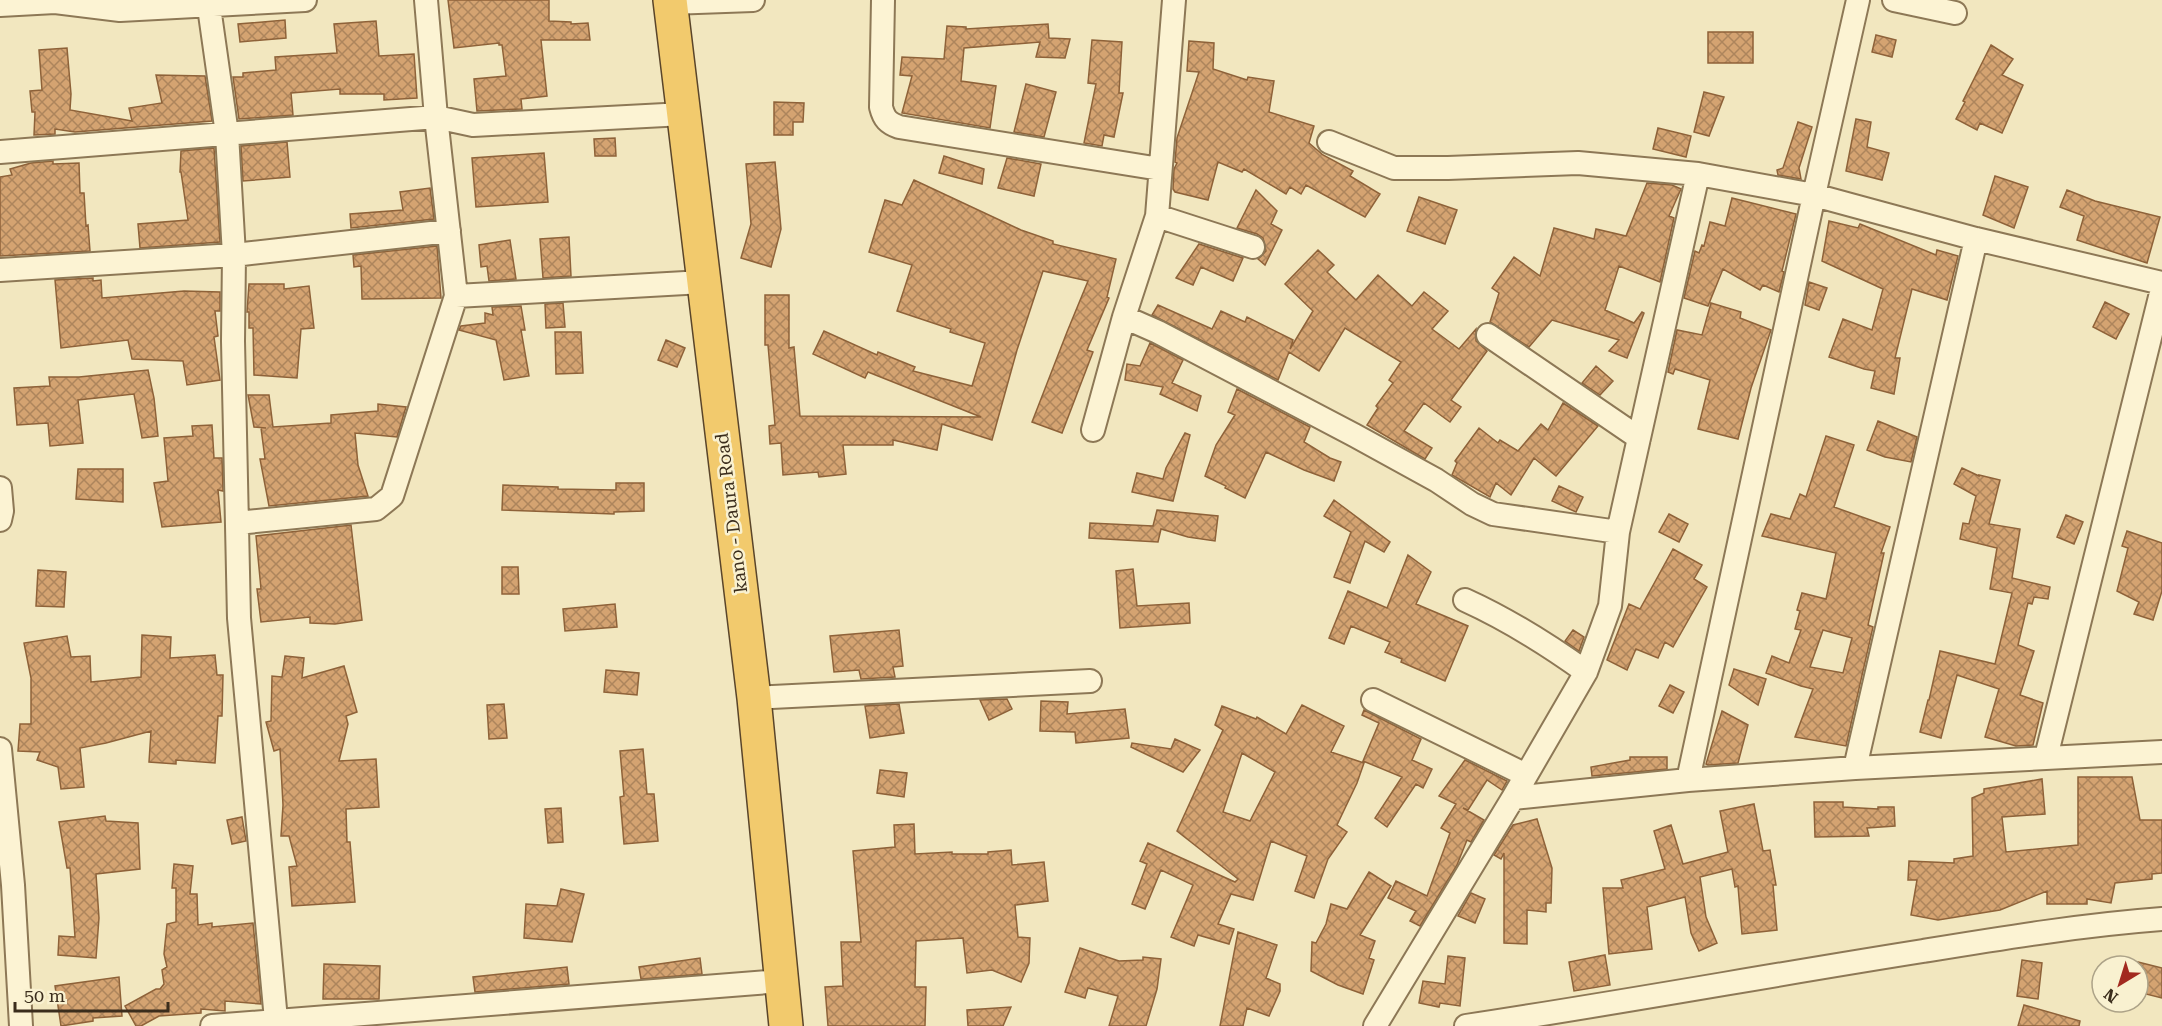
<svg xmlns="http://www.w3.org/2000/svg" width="2162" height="1026" font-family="'Roboto Serif',serif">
	<defs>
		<pattern id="building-cross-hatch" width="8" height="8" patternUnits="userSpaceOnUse" patternTransform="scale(1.5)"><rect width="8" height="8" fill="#d4a371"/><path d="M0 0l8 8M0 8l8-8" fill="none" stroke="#ad855c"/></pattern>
	</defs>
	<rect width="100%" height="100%" fill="#f2e7bf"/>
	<path fill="url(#building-cross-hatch)" stroke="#8e6239" stroke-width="1.5" fill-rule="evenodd" d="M448 0H549V21L571 22V24L588 23 590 40H541L547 96 521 99 522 109 477 111 474 79 506 76 502 45H499V43L454 48Z
		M285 20 286 38 240 42 238 24Z
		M376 21 379 56 414 54 417 98 384 100V94H340V89L291 93 293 115 239 119 233 77H243V73L276 70 275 57 337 53 334 24Z
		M1048 24 1049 38 1070 39 1065 58 1036 57 1040 42 964 48 961 81 996 86 990 128 902 113 912 76 900 75 902 57 944 59 947 26 966 27V29Z
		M1708 32H1753V63H1708Z
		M1876 35 1896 40 1892 57 1872 52Z
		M1092 40 1122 42 1119 93H1123L1114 137 1104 135 1102 146 1084 143 1096 84 1088 83Z
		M1189 41 1214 43 1213 69 1247 80 1248 77 1274 81 1269 112 1314 126 1309 143 1323 155 1353 171 1350 176 1380 194 1365 217 1306 185 1301 194 1290 187 1286 194 1244 169 1242 172 1218 162 1208 200 1175 192 1173 189 1174 169 1177 163 1175 162 1177 138 1199 72 1187 71Z
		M1991 45 2013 59 2002 75 2023 85 2002 133 1980 123 1977 130 1956 119 1965 102 1963 101Z
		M67 48 71 94 70 110 132 121 129 108 162 103 156 75 205 76 212 121 75 132 55 129V134L34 135 35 112H32L30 91 42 90 39 50Z
		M1026 84 1056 92 1044 137 1014 132Z
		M1704 92 1724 97 1709 136 1694 132Z
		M774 102 804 103 803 122H793V135H774Z
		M1856 119 1871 122 1867 147 1889 153 1882 180 1846 171Z
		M1798 122 1812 127 1799 168 1801 179 1778 175 1777 170 1783 168Z
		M1658 128 1691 136 1686 157 1653 149Z
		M615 138 616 156H595L594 139Z
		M287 142 290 177 243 181 241 146Z
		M214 148 220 242 140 248 138 224 188 220 181 172H180L181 151Z
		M544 153 548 202 476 207 472 158Z
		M944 156 984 169 982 184 939 173Z
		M1007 158 1041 164 1034 196 998 188Z
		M53 161V164L79 163 80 193H84L86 226 88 225 90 251 0 256V177L12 175 10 169 31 163Z
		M775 162 781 229 771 267 741 258 751 224 746 164Z
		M1995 176 2028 187 2014 228 1983 215Z
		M914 180 1021 230 1053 241V244L1116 259 1107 297 1109 298 1087 350 1093 352 1062 433 1032 422 1067 332 1088 281 1043 271 1017 350 992 440 942 424 937 450 893 440V445H843L846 474 819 477 818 472 783 475 781 443 770 444 769 426 775 425 768 345H765V295H789V348L794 347 800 416 981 417 868 372 865 378 813 354 824 331 877 355 878 352 915 367 913 371 972 386 985 343 950 332 951 329 897 311 912 265 869 252 885 200 902 205Z
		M1647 183 1672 185 1681 189 1669 216 1674 218 1660 282 1619 266 1605 310 1634 323 1642 312 1644 313 1627 358 1609 351 1619 340 1552 320 1529 347 1490 322 1499 293 1492 288 1514 257 1540 276 1554 228 1594 239 1596 229 1626 236Z
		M430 188 434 219 351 228 350 214 403 210 400 192Z
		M1256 190 1277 211 1271 224 1282 230 1265 265 1258 259 1266 251 1263 238 1257 234 1237 228Z
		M2067 190 2095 201 2160 217 2147 263 2077 240 2084 216 2060 207Z
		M1419 197 1457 210 1445 244 1407 231Z
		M1732 198 1796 214 1782 271 1784 272 1779 292 1763 285 1760 290 1723 269 1708 306 1684 298 1695 251 1699 253 1702 245 1704 246 1710 222 1725 226Z
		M1829 221 1858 228 1860 224 1936 255 1937 250 1958 256 1947 300 1912 289 1895 358H1900L1894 394 1871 388 1875 371 1864 369 1829 357 1843 319 1872 330 1883 289 1822 261Z
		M569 237 571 276 543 278 540 239Z
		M510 240 516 279 489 281 487 266 481 267 479 245Z
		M1199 244 1243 258 1233 281 1201 267 1193 285 1176 278Z
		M437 246 441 298 362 299 361 266 354 267 353 255Z
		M1318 250 1334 265 1327 272 1356 300 1378 275 1412 306 1424 292 1448 311 1432 329 1459 349 1476 329V341L1487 351 1451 400 1461 407 1450 422 1424 403 1404 431 1432 448 1425 459 1367 425 1378 408 1376 406 1393 383 1389 380 1401 362 1345 328 1319 371 1289 352 1278 380 1152 315 1158 305 1212 329 1221 311 1245 322 1247 317 1293 340 1290 349 1313 311 1285 284Z
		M93 278V281L101 280 102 298 184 291 220 292V311H215L218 336 214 337 220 380 187 385 183 361 132 359 128 340 61 348 55 280Z
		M1809 282 1827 288 1819 310 1805 305Z
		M249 284H284V289L309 286 314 328 301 329 297 378 254 375 253 328H249V312H247Z
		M2105 302 2129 314 2116 339 2093 327Z
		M563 303 565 327 546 328 545 304Z
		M1711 303 1741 312 1740 318 1771 330 1751 388 1738 439 1698 429 1710 380 1675 369 1673 374 1668 372 1677 330 1702 335Z
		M521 306 525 330H521L529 376 504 380 496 340 459 330 461 326 485 323V313L493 315 492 307Z
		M555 332H581L583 373 556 374Z
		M666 340 685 348 677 367 658 360Z
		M1150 343 1183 360 1172 383 1201 396 1197 411 1160 394 1163 387 1125 380 1127 364 1140 366Z
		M1596 366 1613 381 1600 395 1582 383Z
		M148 370 154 398 158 436 142 438 134 394 78 400 83 443 50 446 48 423 17 425 14 388 50 386 49 377H79Z
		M1237 389 1310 427 1304 442 1330 458 1341 462 1334 481 1304 470 1266 452 1245 498 1225 488 1226 486 1205 476 1216 445 1235 415 1228 412Z
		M248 395H269L273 427 331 423V415L378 411V404L406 407 397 437 355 433 358 465 368 496 269 506 260 459H265L261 428H266L254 427Z
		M1563 403 1598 426 1556 476 1534 458 1511 495 1496 483 1490 497 1452 475 1457 463 1455 461 1479 428 1498 443 1500 440 1518 451 1541 424 1548 430Z
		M1878 421 1917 437 1911 462 1885 457 1867 450Z
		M212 425 214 458H222L223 491 218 490 221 522 162 527 154 483 168 481 164 438 193 436 192 426Z
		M1185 433 1190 435 1173 501 1132 492 1137 473 1163 479 1166 468Z
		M1826 436 1854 445 1834 507 1890 527 1881 553H1884L1868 625 1873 627 1846 746 1795 737 1813 689 1801 686 1766 673 1772 656 1789 663 1801 630 1795 629 1800 611 1797 610 1802 593 1826 599 1836 553 1762 536 1771 514 1790 519 1800 494 1806 497ZM1823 630 1852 638 1843 673 1810 667Z
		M1962 468 1979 476V475L2000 480 1989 524 2020 529 2012 578 2050 587 2048 599 2034 597 2032 604 2028 603 2018 645 2034 651 2020 695 2043 703 2033 745 2016 746 1985 737 1999 689 1957 675 1941 738 1920 732 1928 700H1929L1940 651 1995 664 2012 593 1990 589 1997 548 1960 539 1963 523 1969 524 1976 496 1954 484Z
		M78 469H123V502L76 499Z
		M616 483H644V511L614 512V514L502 510 503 485 558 487V489L616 490Z
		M1559 486 1583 497 1576 512 1552 501Z
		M1334 500 1390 542 1384 552 1365 541 1350 583 1334 577 1351 532 1324 516Z
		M1157 510 1218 516 1215 541 1188 537 1161 529 1158 542 1089 538 1090 523 1153 526Z
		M1669 514 1688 524 1679 542 1659 532Z
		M2066 515 2083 522 2074 544 2057 537Z
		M351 525 362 620 335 624 310 623V617L261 622 257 589H261L256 536Z
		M2127 531 2162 543V591L2153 620 2134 614 2139 602 2117 591 2128 548 2122 546Z
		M1673 549 1702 565 1694 579 1707 587 1673 647 1665 642 1658 658 1636 649 1627 670 1607 660 1629 604 1640 609Z
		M1408 555 1431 572 1416 604 1468 626 1445 681 1401 662 1402 659 1385 652 1390 642 1351 626 1344 644 1329 638 1348 591 1387 608Z
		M502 567H518L519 594H502Z
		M1133 569 1137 606 1189 603 1190 623 1120 628 1116 571Z
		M38 570 66 572 64 607 36 606Z
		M615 604 617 627 565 631 563 609Z
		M899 630 903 666 893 667 895 677 861 679 859 670 834 672 830 636Z
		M1573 630 1584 637 1579 651 1565 641Z
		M142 635 171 637 170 658 215 655 217 675H223L222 716H218L215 763 176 760V764L149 762 151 731 106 743 80 748 84 787 61 789 58 767 37 760 40 752 18 751 20 724H31V678L24 643 67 636 71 657 90 656 91 682 141 677Z
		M285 656 304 658 302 678 344 666 357 712 346 716 348 724 339 761 376 759 379 807 346 809 347 842H350L355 902 292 906 289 867 297 866 289 836H281L283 805 280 749 274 751 266 722 271 721 272 676 282 677Z
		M1734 669 1766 679 1758 705 1729 685Z
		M606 670 639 673 637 695 604 692Z
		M1670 685 1684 692 1673 713 1659 706Z
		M1007 699 1012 709 989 720 980 700Z
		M1041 701 1068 702 1067 714 1125 709 1129 738 1076 743 1075 732 1040 731Z
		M504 704 507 738 489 739 487 705Z
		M899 704 904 733 870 738 865 706Z
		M1302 705 1344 726 1331 752 1364 763 1357 783 1337 825 1347 832 1328 859 1314 898 1295 891 1307 856 1271 841 1253 900 1231 894 1218 924 1234 929 1229 944 1198 935 1194 946 1171 937 1193 885 1161 870 1145 909 1132 904 1147 864 1140 861 1148 843 1235 882 1238 879 1177 831 1223 730 1215 725 1222 706 1256 719 1257 717 1286 734ZM1242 753 1275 772 1250 821 1223 812Z
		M1364 710 1421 739 1412 760 1432 769 1423 788 1416 784 1387 827 1375 818 1402 777 1363 761 1379 723 1362 715Z
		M1722 711 1748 725 1738 763 1708 765 1706 764Z
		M1175 739 1200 750 1183 772 1131 747 1132 743 1171 749Z
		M643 749 647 794H654L658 841 624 844 620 797 624 796 620 751Z
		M1630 757H1667V769L1592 776 1591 767 1630 760Z
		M1465 760 1507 781 1502 790 1487 780 1468 810 1463 808 1484 820 1471 842 1467 840 1457 865 1420 926 1410 921 1416 911 1388 898 1396 881 1427 896 1450 833 1441 828 1456 804 1439 796Z
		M880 770 907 773 904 797 877 793Z
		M2078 777H2132L2140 820H2162V873L2152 874V879L2115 883 2111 903 2087 899V904H2047V891L2000 910 1938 920 1911 915 1917 880H1908L1909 861 1954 863V859L1973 856 1972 798 1984 793V789L2042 779 2045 814 2002 817 2006 852 2078 845Z
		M1814 802H1843V807L1878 809V807H1894L1895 826 1867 828 1869 836 1815 837Z
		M1754 804 1763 851 1770 850 1776 885H1773L1777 930 1742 934 1738 886 1735 887 1732 869 1700 877 1706 917 1717 943 1699 951 1691 933 1685 897 1647 907 1652 949 1609 954 1603 888H1623L1621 880 1665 869 1654 831 1671 825 1683 864 1728 852 1720 811Z
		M561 808 563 842 548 843 545 809Z
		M105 816 106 821 138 823 140 869 96 874 99 918 96 958 58 955 59 936 75 937 70 868H67L59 822Z
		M242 817 246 841 232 844 227 820Z
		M1537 819 1552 868 1551 903H1546V912L1527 910V944L1504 943V853L1501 859 1494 855 1513 825Z
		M914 824 915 854 952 852V854H988V852L1011 850 1012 865 1044 862 1048 901 1015 905 1018 937 1030 938 1029 963 1021 982 992 970 967 973 963 938 916 941 915 987H926L925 1026H828L825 987 843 986 841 942H861L853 851 895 847 894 825Z
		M174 864 193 866 190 894H197L198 925 212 923V927L253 923 261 1004 225 1001V1011L201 1009V1013L159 1016 141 1026H136L125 1006 156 989H160L164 984 162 970 167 967 164 954 167 924 176 922V888H172Z
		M1369 872 1391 886 1360 935 1375 941 1369 958 1374 960 1363 994 1338 985 1311 971 1312 942 1316 943 1326 924 1331 904 1347 909Z
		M561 889 584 894 572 942 524 938 526 904 557 906Z
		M1471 893 1485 899 1475 923 1458 916Z
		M1238 932 1277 945 1266 978 1280 984V991L1269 1016 1247 1008 1243 1026H1220Z
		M1080 948 1119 961 1143 960V957L1161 959 1157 989 1146 1026H1109L1118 996 1088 988 1085 998 1065 992Z
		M1605 955 1610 985 1574 991 1569 962Z
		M1448 956 1465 958 1460 1006 1440 1003 1439 1007 1419 1003 1423 981 1445 984Z
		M700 958 702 974 641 979 639 967Z
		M2022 960 2042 963 2038 999 2017 996Z
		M2138 962 2162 968V998L2138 992Z
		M324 964 380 966 379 999H323Z
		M567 967 569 984 475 992 473 977Z
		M119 977 122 1016 93 1018V1021L61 1026 55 986Z
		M2024 1005 2080 1021 2079 1026H2018Z
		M1011 1007 1003 1026H968L967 1010Z"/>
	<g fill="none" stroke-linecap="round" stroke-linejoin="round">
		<defs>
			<path id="minor" d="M208 0 227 134 234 255 233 341 239 618 276 1020
				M883 0 881 107C884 119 888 123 899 127L1160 169
				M1894 0 1955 13
				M670 3 753 0
				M0 5 55 2 120 10 305 0
				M1329 142 1394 168H1448L1578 163 1698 174 1814 195 1858 0
				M0 152 436 117 473 125 684 114
				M1157 216 1253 247
				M0 270 234 255 449 231
				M456 296 703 282
				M1124 317 1158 332 1354 435 1436 480 1472 504 1493 514 1618 532
				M1488 335 1639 438
				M1093 430 1124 317 1157 216 1174 0
				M0 488 2 511 0 520
				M237 523 376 509 392 496 456 296 436 117 426 0
				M1465 600C1509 620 1547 644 1586 672
				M754 698 1090 681
				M1373 700 1526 775
				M0 749 13 885 21 1026
				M2046 757 2162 289
				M1855 768 1976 239
				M1688 780 1814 195 1976 239 2162 283
				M1513 798 1688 780 1855 768 2162 752
				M212 1026 781 981
				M1375 1026 1513 798 1586 672 1610 606 1618 532 1698 174
				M1466 1026C1619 1003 1771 975 1923 951 2003 938 2082 925 2162 919"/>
			<path id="trunk" d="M670 0 754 698 786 1026"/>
		</defs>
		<use href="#minor" stroke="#8d7856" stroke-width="26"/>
		<use href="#trunk" stroke="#5a452a" stroke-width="36"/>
		<use href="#minor" stroke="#fcf3d3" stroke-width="22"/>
		<use href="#trunk" stroke="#f2ca6d" stroke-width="33"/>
	</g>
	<g text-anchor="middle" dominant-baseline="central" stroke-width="5" stroke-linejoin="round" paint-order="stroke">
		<g font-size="18" fill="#3b2d1c" stroke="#f9f1d0">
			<text transform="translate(731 513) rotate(-97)">kano - Daura Road</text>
		</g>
	</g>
	<g transform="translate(2120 984) rotate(218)"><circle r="28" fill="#f9f1d0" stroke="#ada388" stroke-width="1.5"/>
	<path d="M0-4.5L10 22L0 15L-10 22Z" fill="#a22a1f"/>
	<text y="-9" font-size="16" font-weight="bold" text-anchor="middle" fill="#3b2d1c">N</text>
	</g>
	<path d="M15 1002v9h153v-9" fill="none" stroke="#3b2d1c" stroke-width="3"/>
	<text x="24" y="1002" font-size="18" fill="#3b2d1c" stroke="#f9f1d0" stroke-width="4.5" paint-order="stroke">50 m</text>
</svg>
